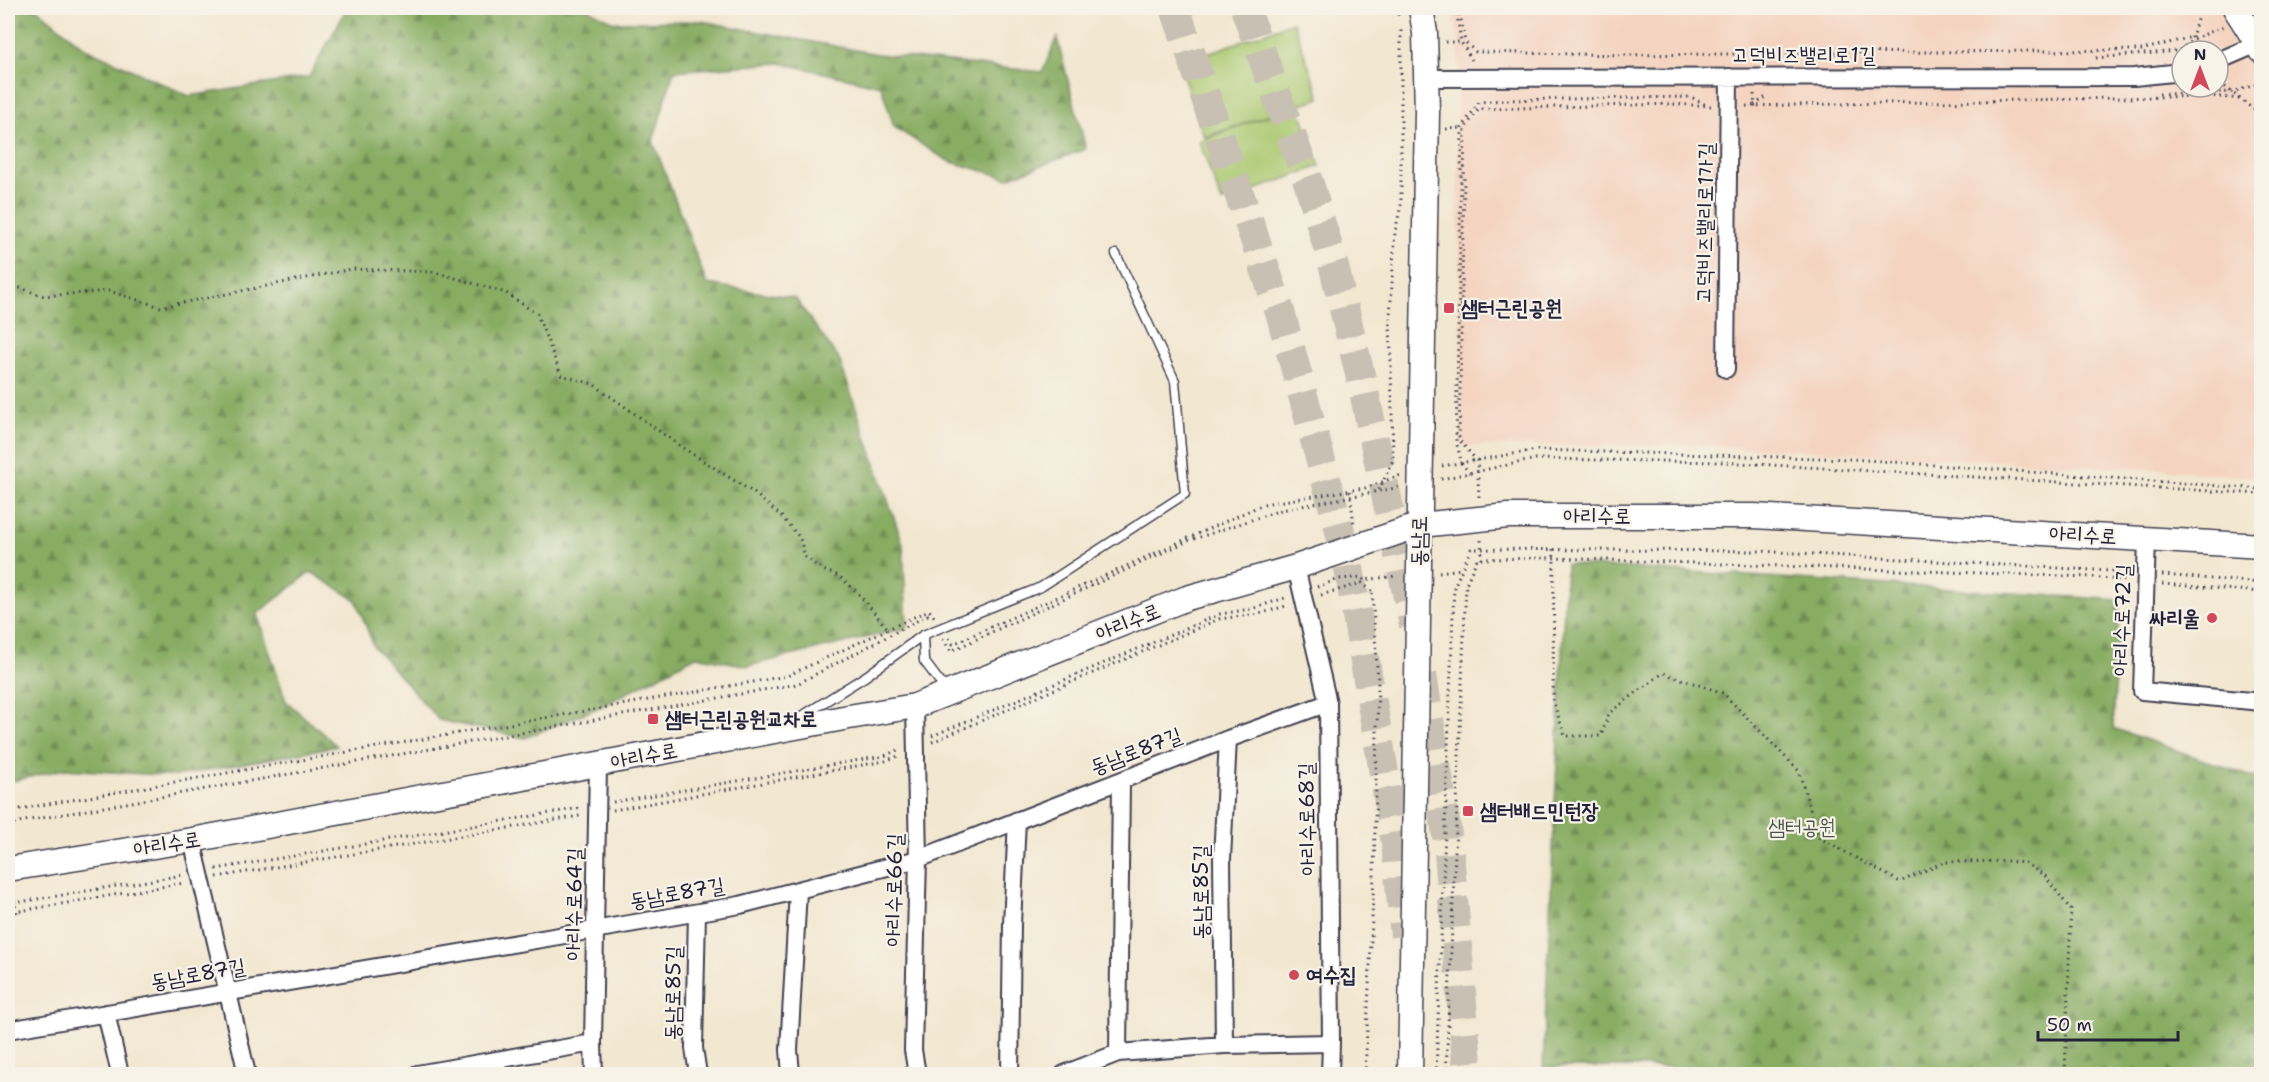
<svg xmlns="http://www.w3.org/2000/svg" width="2269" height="1082" font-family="'Shantell Sans','Poor Story',sans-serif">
	<defs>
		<pattern id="forest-firs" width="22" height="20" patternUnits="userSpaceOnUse" patternTransform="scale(1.5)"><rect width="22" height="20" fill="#87ac62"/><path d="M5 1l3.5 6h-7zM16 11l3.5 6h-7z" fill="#6e8c52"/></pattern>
	</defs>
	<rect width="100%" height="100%" fill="#f7f3e8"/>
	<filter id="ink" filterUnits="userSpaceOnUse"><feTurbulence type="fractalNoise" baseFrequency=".0167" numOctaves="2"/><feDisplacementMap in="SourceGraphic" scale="12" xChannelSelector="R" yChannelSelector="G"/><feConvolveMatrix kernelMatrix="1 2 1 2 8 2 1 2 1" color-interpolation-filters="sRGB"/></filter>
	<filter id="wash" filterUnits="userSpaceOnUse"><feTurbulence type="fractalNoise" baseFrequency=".008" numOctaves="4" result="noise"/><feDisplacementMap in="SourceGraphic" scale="24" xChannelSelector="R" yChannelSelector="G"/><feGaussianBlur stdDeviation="1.35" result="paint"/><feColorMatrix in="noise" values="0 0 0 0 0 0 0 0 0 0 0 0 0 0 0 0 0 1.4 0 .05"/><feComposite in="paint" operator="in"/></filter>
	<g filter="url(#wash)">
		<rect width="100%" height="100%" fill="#f2e7d0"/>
		<path fill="#f4d3c0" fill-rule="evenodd" d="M1451 8H2261V478L2170 470 1698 445 1462 446 1457 120 1459 41ZM2182 51H2218V87H2182Z"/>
		<path fill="#aac86f" stroke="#667555" stroke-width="1.5" d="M1293 22 1320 98 1298 105 1320 166 1222 202 1199 141 1275 113 1204 137 1179 64Z"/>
		<path fill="url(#forest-firs)" stroke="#54674e" stroke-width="1.5" d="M8 8H36L85 48 189 96 309 77 347 8H586L614 22 701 21 877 54 1042 72 1057 38 1086 149 1008 178 948 161 894 127 881 86 781 63 674 71 653 141 707 284 795 298 839 359 903 544 907 628 748 666 696 656 602 706 525 738 439 720 374 647 356 600 311 572 257 614 286 701 337 746 176 776 64 769 8 782Z
			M1566 564 2120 600 2113 728 2261 780V820L2257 862 2262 863 2261 1074H1674L1673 1067H1543Z"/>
	</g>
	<g filter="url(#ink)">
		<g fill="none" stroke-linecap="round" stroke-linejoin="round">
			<path stroke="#c8c0b2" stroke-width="30" stroke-dasharray="30 15" stroke-linecap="butt" d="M1175 8 1281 315 1347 557 1396 843 1405 936
				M1245 8 1310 187 1334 267 1363 387 1414 625
				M1422 675 1448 841 1468 1074"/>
			<defs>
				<path id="lane" d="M923 635 924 661 946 690
					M799 718 866 676 923 635 1041 587 1185 494 1175 381 1116 254"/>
				<path id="street" d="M2218 61 2262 42
					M1427 78 2134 77 2182 72
					M1726 369 1729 77
					M2147 539 2142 691 2262 702
					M1296 567 1328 703 1331 1043 1330 1074
					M915 706 918 859 913 1050 917 1074
					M192 840 247 1074
					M697 913 694 1048 698 1074
					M106 1013 120 1074
					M8 1030 740 905 918 859 1228 739 1328 703
					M1224 1045 1222 859 1228 739
					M1118 1053 1121 782
					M417 1074 593 1043
					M594 1074 593 1043 598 765
					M791 1074 789 1050 798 891
					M1010 1074 1012 924 1017 820
					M1064 1074 1118 1053 1224 1045 1331 1043"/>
				<path id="secondary" d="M2235 8 2262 51
					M8 869 192 840 849 717 915 706 1187 598 1296 567 1420 525 1508 516H1754L2262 546
					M1410 1074 1427 112 1425 33 1421 8"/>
			</defs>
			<use href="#lane" stroke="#414051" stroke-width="11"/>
			<use href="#street" stroke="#414051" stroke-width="20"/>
			<use href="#secondary" stroke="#414051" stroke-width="27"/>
			<path stroke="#414051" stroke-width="3" stroke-dasharray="1.5 4.5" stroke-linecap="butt" d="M1397 8 1399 18
				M1456 8 1461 42 1472 60
				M1459 8 1465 42 1476 52 1623 55 2141 50 2192 37
				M2195 8 2198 16 2192 37 2202 51
				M1445 42H1463
				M2096 58 2178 51 2194 39 2224 26
				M2218 77 2224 86 2258 113 2262 118
				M1754 94 1755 112
				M2159 94 2232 92 2262 83
				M1754 105 1769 95
				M1746 106 2209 96 2240 99
				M1446 129 1464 128
				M8 284 44 296 109 291 161 307 352 269 435 272 506 293 537 314 561 375 593 384 683 448 754 493 781 516 800 538 805 557 823 570 839 576 856 591 888 629
				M1442 466 1537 450 1852 459 2262 489
				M1470 473 1462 464 1456 441 1462 128 1477 105 1479 102 1503 100 1691 97 1708 106
				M1441 479 1536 459 1722 462 2262 494
				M1379 490 1393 460 1390 317 1395 232 1401 205V30
				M1350 491 1354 525
				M1479 497 1477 461 1459 440 1465 128 1479 109 1672 104 1712 106
				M1481 540 1482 559
				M1553 549 1554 558 1553 701 1565 736H1601L1609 713 1663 673 1723 693 1799 771 1818 837 1900 882 1944 862 2009 861 2025 863 2045 876 2071 910 2065 1074
				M1439 572 1462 569
				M2162 575 2262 583
				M2162 584 2262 592
				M1317 587 1339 579 1361 577 1364 580 1397 576
				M1321 595 1362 583 1372 591
				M949 638 953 644 1264 504 1365 488 1401 475
				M943 639 951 651 1188 541 1281 510 1400 487
				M932 736 1220 614 1251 609 1285 598
				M932 742 1219 619 1259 614 1289 605
				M613 802 884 756 898 750
				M613 810 885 761 898 756
				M8 811 787 676 929 610 935 618
				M8 824 797 684 928 615 930 618
				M216 869 580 808
				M217 877 580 816
				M11 888 17 913
				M8 904 183 875
				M8 913 184 883
				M1365 1074 1374 875 1378 681 1372 591
				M1436 1074 1454 587 1471 549 1760 551 2128 572
				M1446 1074 1466 584 1477 559 1554 558 2092 577 2128 581"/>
			<use href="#lane" stroke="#fff" stroke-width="8"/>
			<use href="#street" stroke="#fff" stroke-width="16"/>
			<use href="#secondary" stroke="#fff" stroke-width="24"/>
		</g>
	</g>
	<g fill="#d1495b" stroke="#f7f3e8" stroke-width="2">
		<rect x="1443" y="302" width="12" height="12" rx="3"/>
		<circle cx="2212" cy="618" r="6"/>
		<rect x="647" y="713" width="12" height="12" rx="3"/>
		<rect x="1462" y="805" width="12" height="12" rx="3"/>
		<circle cx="1294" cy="975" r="6"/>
	</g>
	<g text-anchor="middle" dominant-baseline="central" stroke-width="4.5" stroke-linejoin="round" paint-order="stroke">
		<g font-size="21" fill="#22223b" stroke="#f7f3e8">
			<text x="1804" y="55">고덕비즈밸리로1길</text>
			<text transform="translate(1705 223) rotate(-89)">고덕비즈밸리로1가길</text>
			<text x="1597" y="516">아리수로</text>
			<text transform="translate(2083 535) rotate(3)">아리수로</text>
			<text transform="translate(1419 541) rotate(-89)">동남로</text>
			<text transform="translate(2122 620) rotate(-88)">아리수로72길</text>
			<text transform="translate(1128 622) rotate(-22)">아리수로</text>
			<text transform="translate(1136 751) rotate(-21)">동남로87길</text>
			<text transform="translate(644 756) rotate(-11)">아리수로</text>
			<text transform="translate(1307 819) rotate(-91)">아리수로68길</text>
			<text transform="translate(167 844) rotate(-9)">아리수로</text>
			<text transform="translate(894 890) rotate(-89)">아리수로66길</text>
			<text transform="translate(1201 892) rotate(-90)">동남로85길</text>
			<text transform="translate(677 893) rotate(-10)">동남로87길</text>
			<text transform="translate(574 904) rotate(-89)">아리수로64길</text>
			<text transform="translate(198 974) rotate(-10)">동남로87길</text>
			<text transform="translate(673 993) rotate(-89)">동남로85길</text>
		</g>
		<g font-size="21" font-weight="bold" fill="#22223b" stroke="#f7f3e8" text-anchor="start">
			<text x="1461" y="308">샘터근린공원</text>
			<text x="2200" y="618" text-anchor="end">싸리울</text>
			<text x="665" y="719">샘터근린공원교차로</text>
			<text x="1480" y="811">샘터배드민턴장</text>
			<text x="1306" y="975">여수집</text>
		</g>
		<g font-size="21" fill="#4b544b" stroke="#f7f3e8">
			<text x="1802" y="827">샘터공원</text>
		</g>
	</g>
	<rect width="2269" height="1082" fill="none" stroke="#f7f3e8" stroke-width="30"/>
	<g transform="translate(2200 69)"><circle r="28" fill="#f7f3e8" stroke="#a29fa3" stroke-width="1.5"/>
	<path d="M0-4.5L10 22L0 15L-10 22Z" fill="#d1495b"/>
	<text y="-9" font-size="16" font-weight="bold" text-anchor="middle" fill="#22223b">N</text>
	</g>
	<path d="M2038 1031v9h140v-9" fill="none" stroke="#22223b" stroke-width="3"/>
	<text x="2047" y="1031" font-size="18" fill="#22223b" stroke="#f7f3e8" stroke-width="4.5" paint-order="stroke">50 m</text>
</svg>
